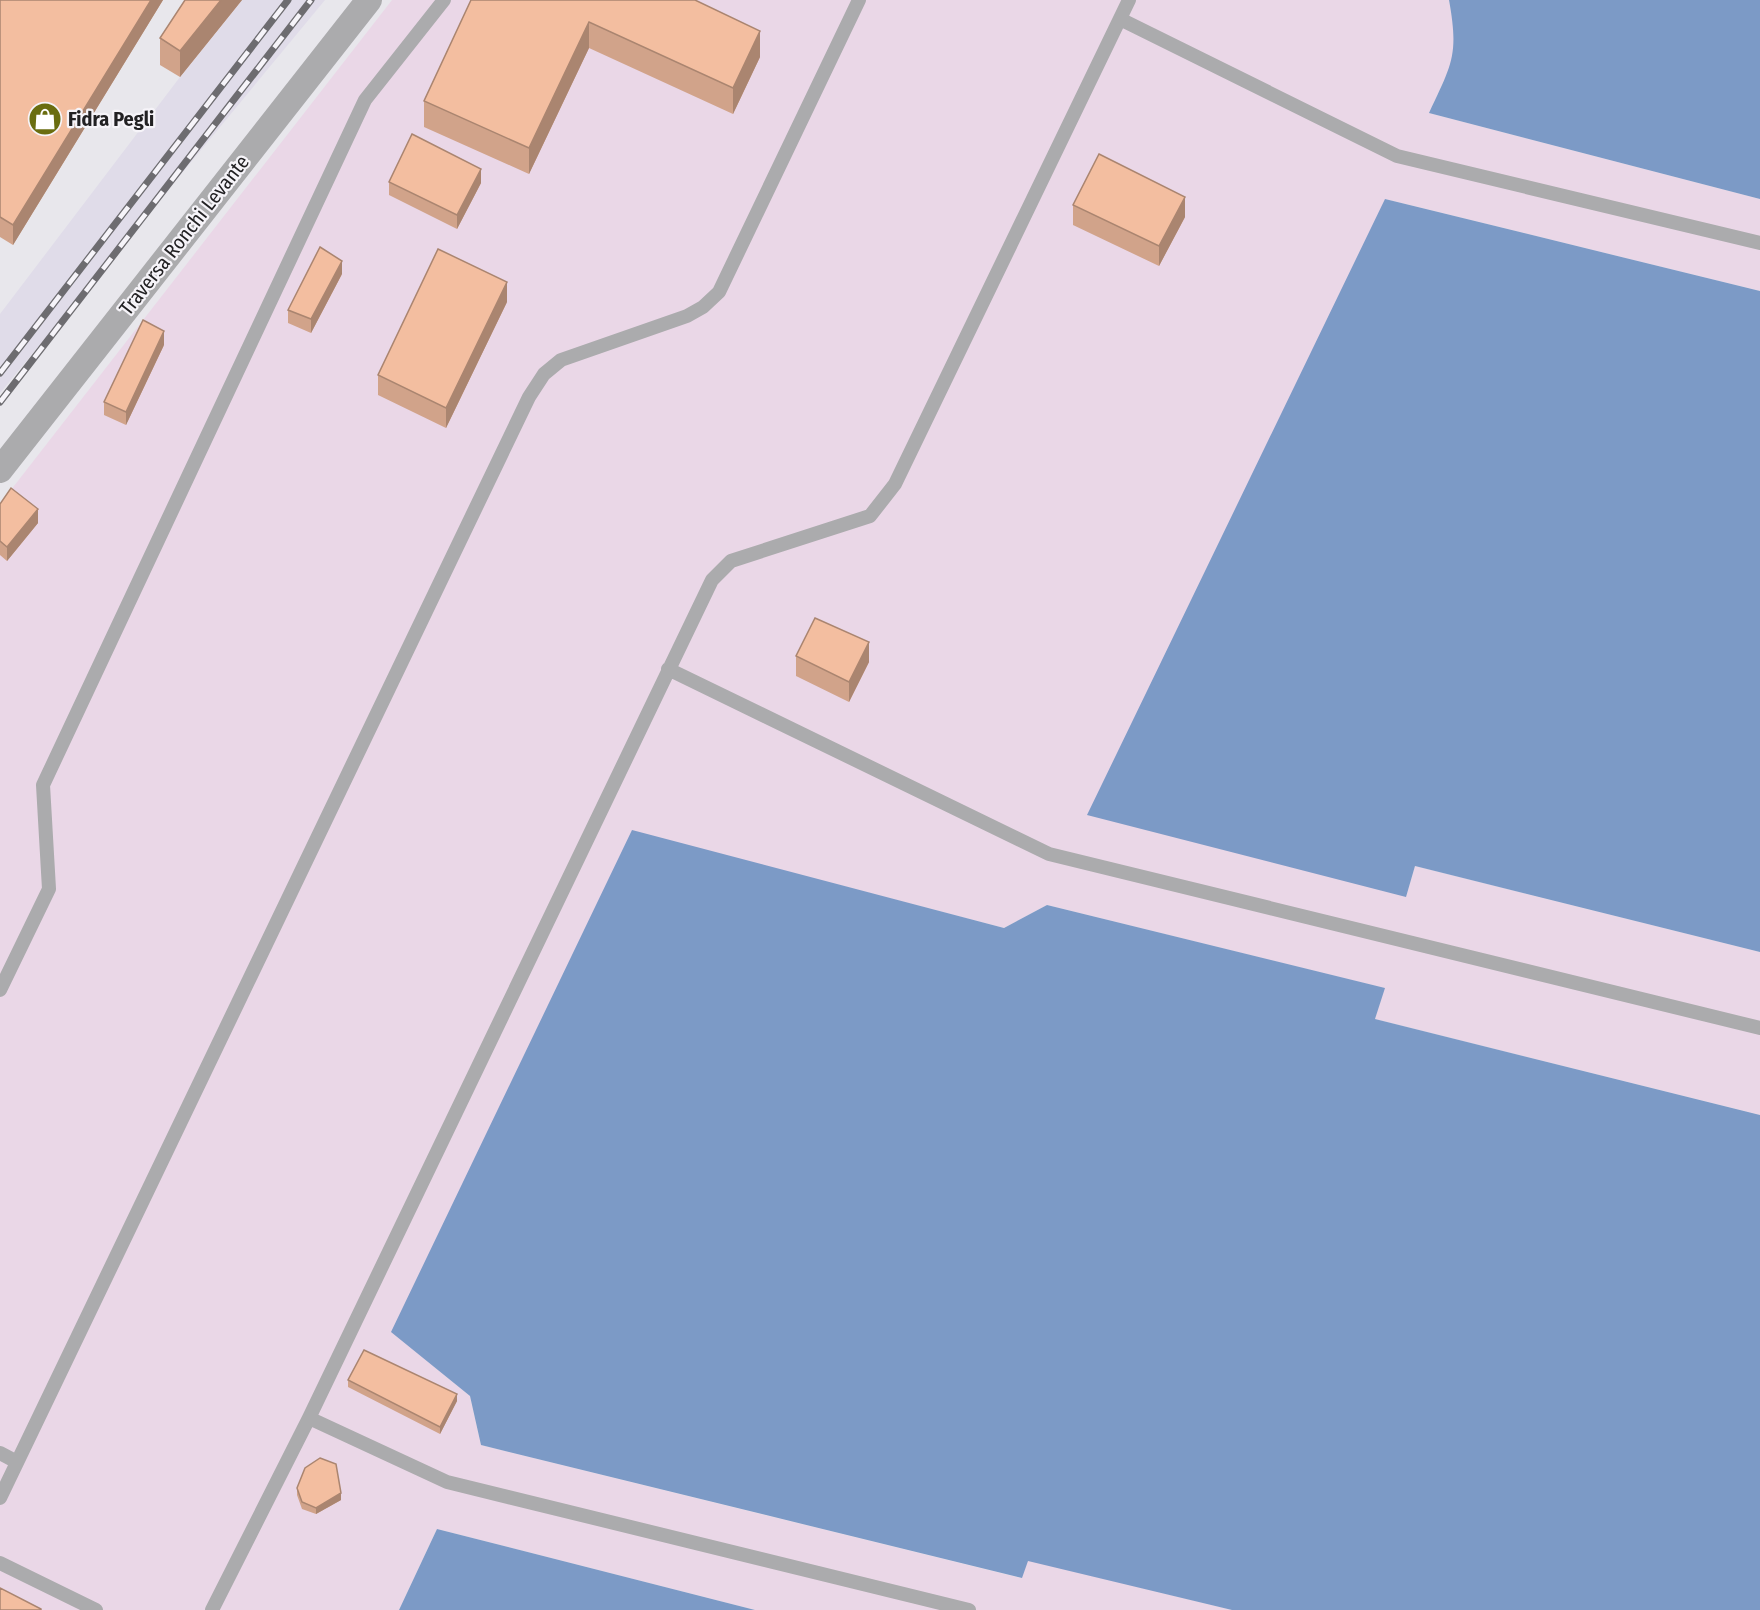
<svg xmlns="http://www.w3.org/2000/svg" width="1760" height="1610" font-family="'Fira Sans Condensed',sans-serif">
	<rect width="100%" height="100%" fill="#e8e7ec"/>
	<path fill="#e0dce9" d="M242 0H325L0 393V314L180 77Z"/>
	<path fill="#ead7e7" d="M392 0H1449L1455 34 1452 63 1429 113 1760 199V291L1385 199 1406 896 1415 866 1760 952V1115L1375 1019 1384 988 1047 905 1004 928 632 831 392 1332 470 1396 481 1445 1021 1578 1028 1560 1232 1610H755L437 1529 399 1610H0V504Z"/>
	<path fill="#7c9ac6" d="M1449 0H1760V199L1429 113C1452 64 1459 55 1449 0Z
		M1385 199 1760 291V952L1415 866 1406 897 1087 815Z
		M632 830 1004 928 1047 905 1385 988 1375 1019 1760 1115V1610H1232L1028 1561 1022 1578 481 1445 470 1396 391 1332Z
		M437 1529 755 1610H399Z"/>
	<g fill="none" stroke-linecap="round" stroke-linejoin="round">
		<path stroke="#ababad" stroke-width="14" d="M1120 19 1397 156 1760 243
			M668 669 1049 854 1760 1028
			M0 990 49 889 43 785 365 100 444 0
			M309 1418 447 1482 969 1610
			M0 1453 17 1462
			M0 1498 529 397 544 374 561 360 687 316 703 307 719 292 859 0
			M0 1563 96 1610
			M212 1610 309 1418 712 580 731 561 870 516 895 484 1129 0"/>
		<path stroke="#ababad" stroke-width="26" d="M0 470 369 0"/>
		<defs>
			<path id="rail" d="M0 373 288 0
				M0 402 311 0"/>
		</defs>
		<use href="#rail" stroke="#6d6c70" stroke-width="7"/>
		<use href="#rail" stroke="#f6f4f9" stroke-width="4.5" stroke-dasharray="14" stroke-linecap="butt"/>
	</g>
	<path fill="#d1a38a" d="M0 0H163L13 245 0 237Z
		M185 0H242L180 77 160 65V38Z
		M471 0H695L760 57 733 114 589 48 529 174 424 127V101Z
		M389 182 481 183 457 229 389 195Z
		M1073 205 1185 217 1159 266 1073 225Z
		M342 274 311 333 288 323V310Z
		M507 302 446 428 378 395V375Z
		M164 345 126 425 104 415V402Z
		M0 504 38 523 7 561 0 555Z
		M796 656 869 662 849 702 796 676Z
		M348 1380 457 1401 440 1434 348 1387Z
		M297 1488 341 1500 316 1514 302 1509 297 1495Z"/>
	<path fill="#aa8570" d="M151 0H163L13 245V225Z
		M221 0H242L180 77V51Z
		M589 22V48L529 174V148Z
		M760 31V57L733 114V88Z
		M481 169V183L457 229V215Z
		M1185 197V217L1159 266V246Z
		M342 261V274L311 333V319Z
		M507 282V302L446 428V408Z
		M164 331V345L126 425V412Z
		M38 509V523L7 561V547Z
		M869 642V662L849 702V682Z
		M457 1394V1401L440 1434V1427Z
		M341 1493V1500L316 1514V1508Z"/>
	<path fill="#f3bea0" stroke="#aa8570" stroke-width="1.5" d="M0 0H151L13 225 0 217Z
		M185 0H221L180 51 160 38Z
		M471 0H695L760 31 733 88 589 22 529 148 424 101Z
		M412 134 481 169 457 215 389 182Z
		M1099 154 1185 197 1159 246 1073 205Z
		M320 247 342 261 311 319 288 310Z
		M438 249 507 282 446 408 378 375Z
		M143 320 164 331 126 412 104 402Z
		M11 488 38 509 7 547 0 541V504Z
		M815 618 869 642 849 682 796 656Z
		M364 1350 457 1394 440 1427 348 1380Z
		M320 1458 336 1464 341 1493 316 1508 302 1502 297 1488 305 1468Z
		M0 1588 41 1609V1610H0Z"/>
	<defs>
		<symbol id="shop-disc" viewBox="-11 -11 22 22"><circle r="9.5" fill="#6a6d10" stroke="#f6f4f9"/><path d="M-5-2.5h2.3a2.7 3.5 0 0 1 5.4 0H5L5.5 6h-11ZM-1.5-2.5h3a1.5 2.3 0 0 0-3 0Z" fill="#fff"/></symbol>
	</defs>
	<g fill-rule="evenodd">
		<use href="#shop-disc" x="26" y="100" width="38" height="38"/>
	</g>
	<g text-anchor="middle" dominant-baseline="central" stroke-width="4.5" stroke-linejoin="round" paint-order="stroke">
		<g font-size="20" font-weight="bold" fill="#222123" stroke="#f6f4f9" text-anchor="start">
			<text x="68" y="119">Fidra Pegli</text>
		</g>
		<g font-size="20" fill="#222123" stroke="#f6f4f9">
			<text transform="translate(184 235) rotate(-52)">Traversa Ronchi Levante</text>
		</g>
	</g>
</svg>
